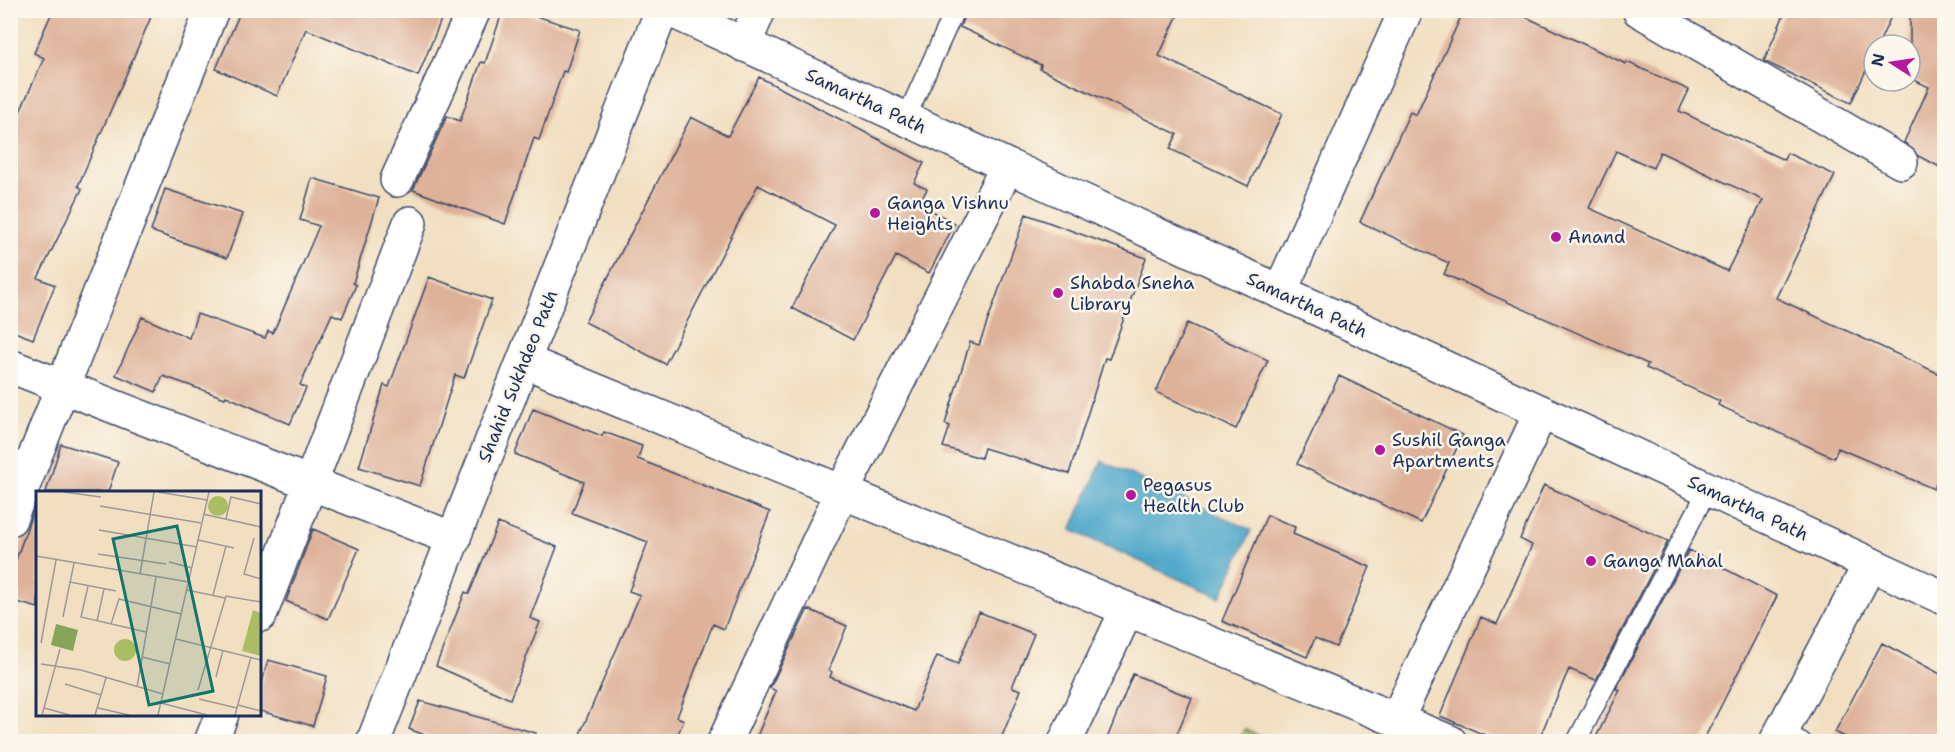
<svg xmlns="http://www.w3.org/2000/svg" width="1955" height="752" font-family="'Shantell Sans',sans-serif">
	<rect width="100%" height="100%" fill="#fbf7ec"/>
	<filter id="ink" filterUnits="userSpaceOnUse"><feTurbulence type="fractalNoise" baseFrequency=".0167" numOctaves="2"/><feDisplacementMap in="SourceGraphic" scale="12" xChannelSelector="R" yChannelSelector="G"/><feConvolveMatrix kernelMatrix="1 2 1 2 8 2 1 2 1" color-interpolation-filters="sRGB"/></filter>
	<filter id="wash" filterUnits="userSpaceOnUse"><feTurbulence type="fractalNoise" baseFrequency=".008" numOctaves="4" result="noise"/><feDisplacementMap in="SourceGraphic" scale="24" xChannelSelector="R" yChannelSelector="G"/><feGaussianBlur stdDeviation="1.35" result="paint"/><feColorMatrix in="noise" values="0 0 0 0 0 0 0 0 0 0 0 0 0 0 0 0 0 1.4 0 .05"/><feComposite in="paint" operator="in"/></filter>
	<g filter="url(#wash)">
		<rect width="100%" height="100%" fill="#f2dfc1"/>
		<path fill="#a9be63" stroke="#627660" stroke-width="1.5" d="M1244 729 1271 741H1238Z"/>
		<path fill="#4da7ca" stroke="#346b94" stroke-width="1.5" d="M1102 461 1251 530 1220 598 1071 530Z"/>
		<g id="blocks">
			<path fill="#deb198" fill-rule="evenodd" d="M53 10H154L78 186 82 189 38 278 55 285 33 339 12 331 10 335V134L44 58 34 53Z
				M241 10H445L418 76 306 29 277 96 216 69Z
				M503 10H517L580 30 566 72 563 71 539 140 534 138 505 224 413 190 447 116 460 121 481 62 485 63Z
				M966 10H1180L1159 56 1282 114 1248 186 1170 149 1177 134 1040 69 1041 65 960 27Z
				M1464 10H1511L1626 64 1627 62 1689 90 1679 111 1784 160 1787 153 1835 175 1776 298 1944 376V464L1934 489 1838 448 1834 458 1718 405 1720 401 1646 368 1648 364 1444 274 1449 263 1360 222 1410 112 1416 115ZM1616 151 1653 168 1660 152 1763 200 1727 271 1589 208Z
				M1786 10H1894L1878 45H1874V53L1851 103 1764 61Z
				M1910 10H1944V169L1918 156 1904 142 1929 87 1910 78Z
				M759 77 924 163 914 183 927 189 919 204 955 223 929 273 896 256 853 340 792 308 835 225 758 185 665 364 585 322 691 117 728 136Z
				M312 178 379 198 353 283 356 285 342 318 332 314 300 385 306 388 290 424 226 396 225 398 163 376 156 392 116 375 142 317 189 338 197 314 265 338 268 331 273 333 319 226 300 220Z
				M165 189 243 214 227 258 151 231Z
				M1026 214 1146 258 1109 359 1105 358 1069 474 984 448 981 458 943 447 950 426 945 424 970 342 979 345Z
				M429 277 492 300 464 378 455 375 420 486 359 467 384 385 389 387Z
				M1187 323 1268 360 1236 429 1156 392Z
				M1339 376 1463 435 1421 523 1297 464Z
				M533 409 602 436 604 432 642 446 638 459 770 512 724 629 713 624 677 717 684 720 675 741H577L640 595 629 591 648 542 572 513 584 482 515 454Z
				M61 444 118 462 108 492H46Z
				M1544 485 1668 541 1596 680 1569 669 1538 741H1499L1440 716 1481 617 1497 624 1532 545 1520 539Z
				M33 511H38V608L10 600V577Z
				M1267 515 1295 527 1293 534 1370 567 1336 647 1315 638 1307 657 1222 621Z
				M498 523 557 547 530 618 540 622 510 699 436 666 465 592 469 594Z
				M313 529 359 549 328 619 286 601Z
				M1689 550 1777 596 1703 741H1594L1620 690 1616 689Z
				M808 609 847 626 829 670 832 672 830 677 914 711 937 656 958 664 979 612 1034 634 1012 687 1021 690 1000 741H755L776 691 770 688Z
				M1882 643 1944 676V741H1853L1835 732Z
				M268 660 327 676 313 726 260 711V690Z
				M1133 674 1192 698 1174 741H1106Z
				M420 701 536 733 535 741H440L409 729Z"/>
		</g>
	</g>
	<g filter="url(#ink)">
		<use href="#blocks" fill-opacity="0" stroke="#3b496d" stroke-width="1.5"/>
		<g fill="none" stroke-linecap="round" stroke-linejoin="round">
			<defs>
				<path id="service" d="M905 120 955 10
					M1782 731 1802 742
					M1576 742 1708 489"/>
				<path id="minor" d="M1639 10 1901 162
					M744 45 759 10
					M397 180 474 10
					M1280 292 1406 10
					M524 361 1450 742
					M10 366 454 539
					M10 519 212 10
					M260 615 410 223
					M1396 721 1541 412
					M211 742 222 714
					M373 742 662 10
					M724 742 842 492 1007 167
					M1065 742 1127 610
					M1776 742 1870 564"/>
				<path id="tertiary" d="M670 10 1944 598"/>
			</defs>
			<use href="#service" stroke="#3b496d" stroke-width="21"/>
			<use href="#minor" stroke="#3b496d" stroke-width="36"/>
			<use href="#tertiary" stroke="#3b496d" stroke-width="36"/>
			<use href="#service" stroke="#fff" stroke-width="18"/>
			<use href="#minor" stroke="#fff" stroke-width="33"/>
			<use href="#tertiary" stroke="#fff" stroke-width="33"/>
		</g>
	</g>
	<g fill="#b5179e" stroke="#fbf7ec" stroke-width="2">
		<circle cx="875" cy="213" r="6"/>
		<circle cx="1556" cy="237" r="6"/>
		<circle cx="1058" cy="293" r="6"/>
		<circle cx="1380" cy="450" r="6"/>
		<circle cx="1131" cy="495" r="6"/>
		<circle cx="1591" cy="561" r="6"/>
	</g>
	<g text-anchor="middle" dominant-baseline="central" stroke-width="5" stroke-linejoin="round" paint-order="stroke">
		<g font-size="18" fill="#1b2f5e" stroke="#fbf7ec">
			<text transform="translate(866 101) rotate(25)">Samartha Path</text>
			<text transform="translate(1307 305) rotate(25)">Samartha Path</text>
			<text transform="translate(518 376) rotate(-68)">Shahid Sukhdeo Path</text>
			<text transform="translate(1748 508) rotate(25)">Samartha Path</text>
		</g>
		<g font-size="18" fill="#1b2f5e" stroke="#fbf7ec" text-anchor="start">
			<text x="887" y="203">Ganga Vishnu<tspan x="887" dy="21">Heights</tspan></text>
			<text x="1568" y="237">Anand</text>
			<text x="1070" y="283">Shabda Sneha<tspan x="1070" dy="21">Library</tspan></text>
			<text x="1392" y="440">Sushil Ganga<tspan x="1392" dy="21">Apartments</tspan></text>
			<text x="1143" y="485">Pegasus<tspan x="1143" dy="21">Health Club</tspan></text>
			<text x="1603" y="561">Ganga Mahal</text>
		</g>
	</g>
	<g transform="translate(36 491)">
		<rect width="225" height="225" fill="#f2dfc1"/>
		<path d="M172 15a10 10 0 1 1 20 0a10 10 0 1 1-20 0ZM217 119 225 122V165L206 160ZM78 159a11 11 0 1 1 22 0a11 11 0 1 1-22 0Z" fill="#a9be63"/>
		<path d="M20 133 42 139 37 160 15 154Z" fill="#86a559"/>
		<path fill="none" stroke="#9c9999" stroke-width="1.5" d="M28 1 65 6M122 1 171 9M64 15 165 32M167 23 225 36M190 28 195 6 225 13M63 39 161 56M218 47 208 83 225 88M162 49 198 57M62 63 130 73M0 65 153 91M133 71 156 77M104 83 118 1M34 91 80 100M52 95 45 126 110 141M151 99 189 107M177 104 190 55M27 126 38 72M61 130 68 98M75 133 83 108 145 123M140 148 225 169M5 152 20 69M106 166 134 173M5 173 45 179 127 203M180 186 187 159M29 193 65 204M101 196 120 86M162 199 190 105 225 111M163 208 201 217M125 212 171 224M202 214 225 220M8 217 34 224M62 217 93 224M6 224 24 158M59 224 70 187M122 224 173 1M199 224 215 166"/>
		<path fill="#0f766e" fill-opacity="0.15" stroke="#0f766e" stroke-width="3" d="M141 35 177 200 113 214 77 48Z"/>
		<rect width="225" height="225" fill="none" stroke="#1b2f5e" stroke-width="3"/>
	</g>
	<rect width="1955" height="752" fill="none" stroke="#fbf7ec" stroke-width="36"/>
	<g transform="translate(1892 63) rotate(282)"><circle r="28" fill="#fbf7ec" stroke="#a1a7b3" stroke-width="1.5"/>
	<path d="M0-4.5L10 22L0 15L-10 22Z" fill="#b5179e"/>
	<text y="-9" font-size="16" font-weight="bold" text-anchor="middle" fill="#1b2f5e">N</text>
	</g>
</svg>
